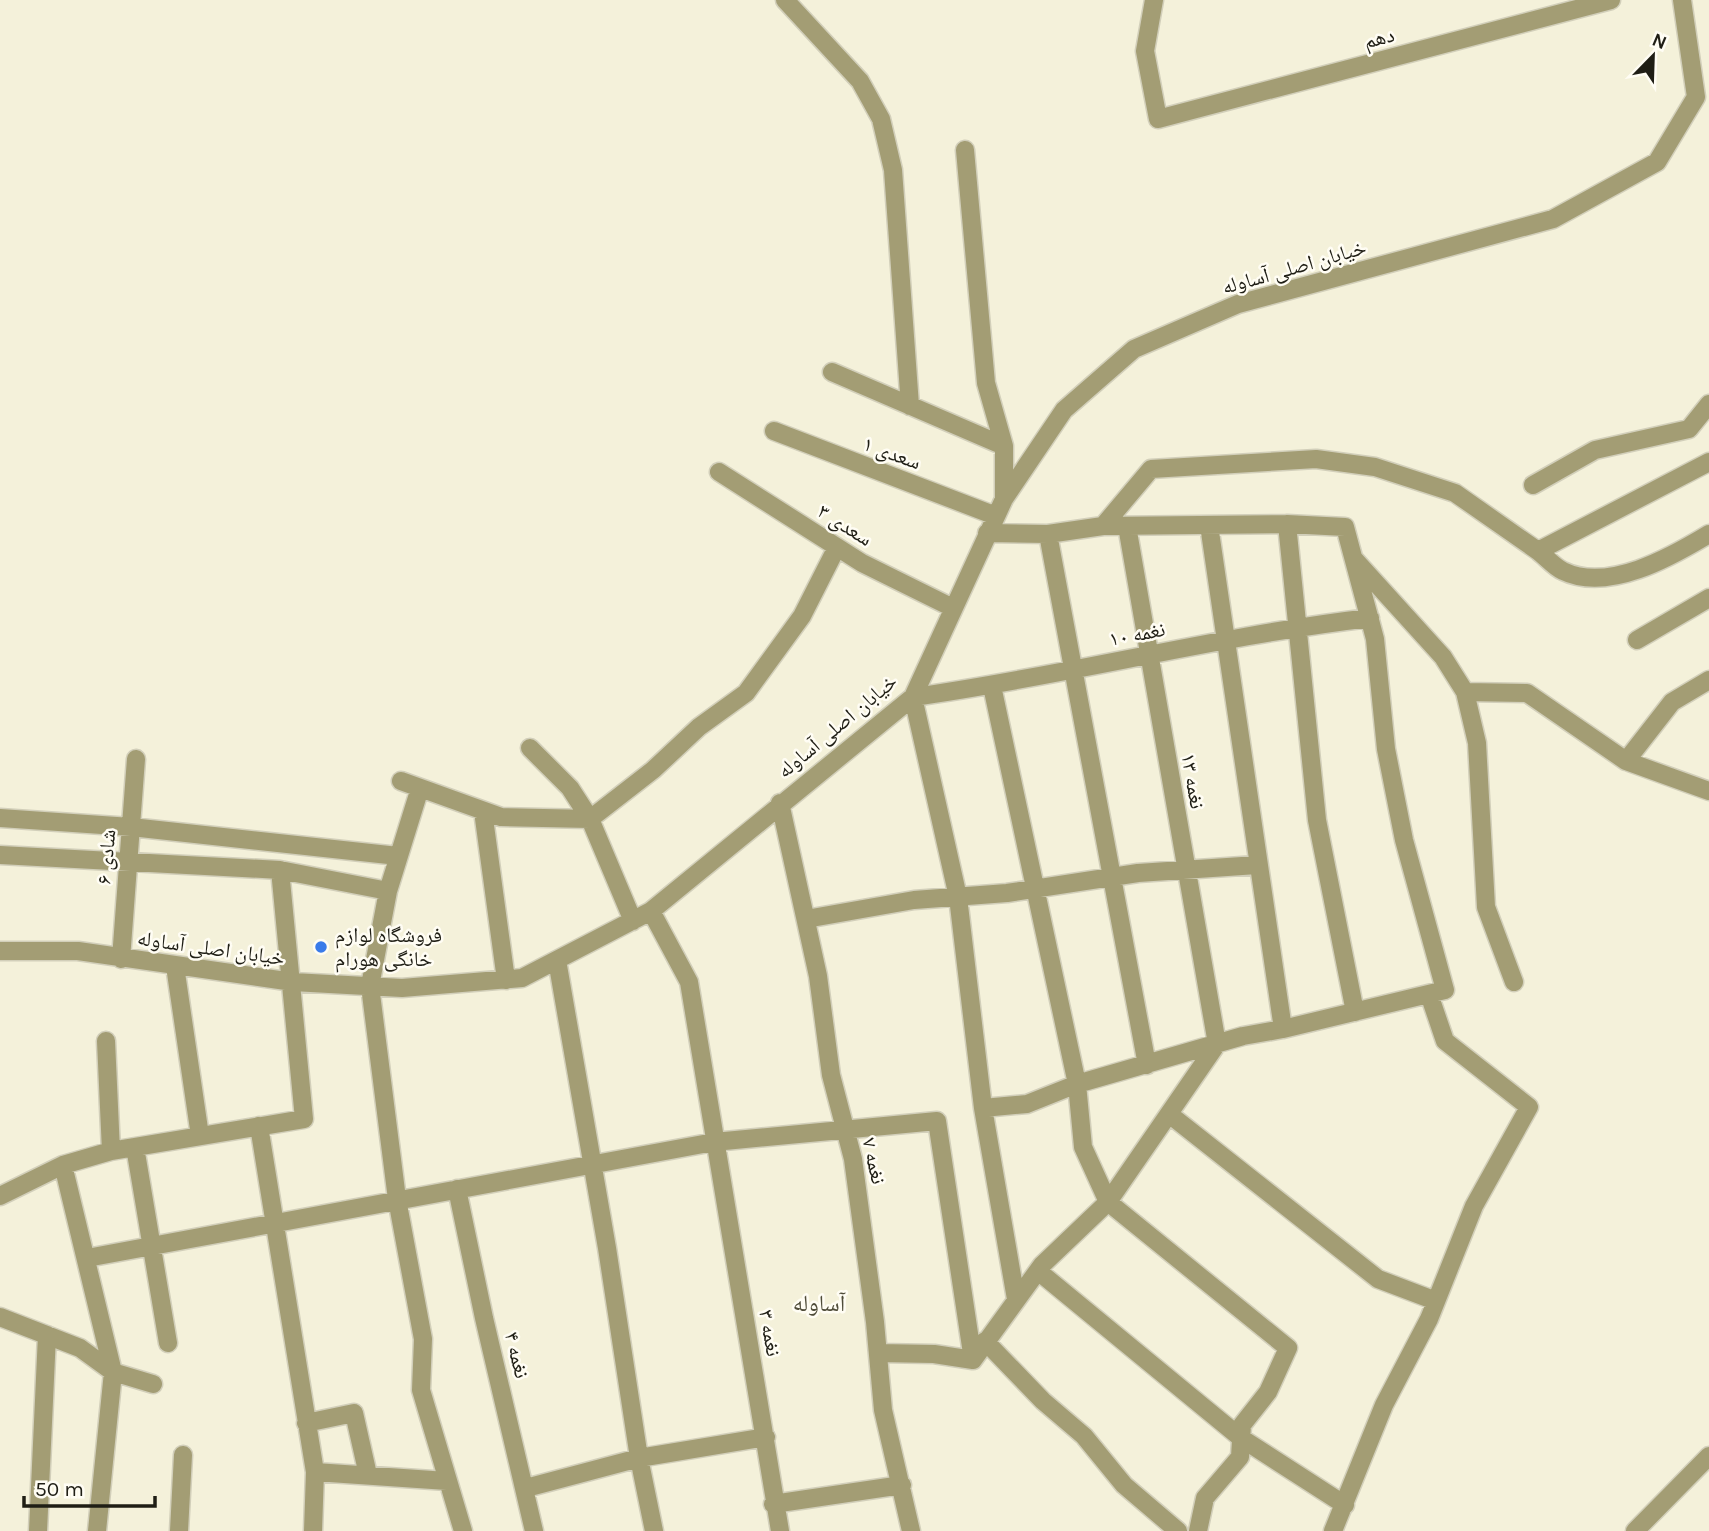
<svg xmlns="http://www.w3.org/2000/svg" width="1709" height="1531" font-family="Karla,'Noto Naskh Arabic',sans-serif">
	<rect width="100%" height="100%" fill="#f4f1da"/>
	<g fill="none" stroke-linecap="round" stroke-linejoin="round">
		<defs>
			<path id="minor" d="M785 0 860 81 881 119 893 170 910 406
				M1154 0 1145 51 1158 119 1611 0
				M965 150 986 383 1004 446V499
				M832 372 1004 446
				M774 431 996 516
				M719 472 862 563 953 608
				M1533 485 1595 450 1689 429 1709 404
				M1287 524 1317 820 1355 1012
				M1103 526 1287 524 1345 527 1375 639 1386 749 1404 840 1445 990 1283 1029
				M1127 526 1217 1044 1108 1202 1288 1348 1268 1392 1242 1425 1240 1457 1205 1498 1198 1531
				M987 533 1048 534 1103 526 1151 469 1316 459 1375 467 1455 493 1538 551 1709 462
				M1048 534 1147 1065
				M1538 551C1546 557 1554 567 1563 571 1608 593 1671 557 1709 534
				M1355 560 1443 657 1465 692 1477 743 1486 907 1514 982
				M1637 640 1709 598
				M1465 692 1527 693 1626 761 1709 791
				M1626 761 1672 702 1709 680
				M401 781 501 817 590 819 570 788 530 748
				M420 788 388 891 370 986 397 1199 423 1339 421 1390 463 1531
				M780 803 818 976 831 1075 853 1159 875 1322 883 1410 911 1531
				M483 811 506 980
				M0 818 131 827 398 856
				M0 855 280 870 388 891
				M651 911 913 697 1004 499 1064 410 1134 349 1238 304 1553 219 1657 162 1696 97 1682 0
				M806 919 914 900 1007 893 1138 873 1257 865
				M633 921 590 819 653 770 699 727 746 693 802 616 837 547
				M0 951H78L293 982 402 988 522 978 651 911 689 982 780 1531
				M121 959 136 759
				M557 960 607 1248 639 1458 654 1531
				M175 966 200 1136
				M106 1041 111 1151
				M983 1108 1027 1104 1077 1084 1243 1036 1283 1029 1209 525
				M1169 1114 1378 1279 1436 1301
				M259 1126 315 1472 313 1531
				M135 1147 168 1343
				M63 1165 113 1372 97 1531
				M457 1189 484 1318 534 1531
				M0 1196 63 1165 111 1151 304 1119 280 870
				M87 1258 714 1142 937 1121 973 1360
				M1038 1271 1241 1438 1345 1505
				M1016 1299 983 1108 958 897 913 697C1066 676 1216 636 1370 618
				M0 1317 80 1348 113 1372 153 1384
				M985 1341 1043 1401 1084 1436 1124 1485 1178 1531
				M879 1353 934 1354 973 1360 1042 1265 1108 1202 1083 1147 1077 1084 992 686
				M306 1423 354 1413 368 1475
				M315 1472 447 1481
				M526 1488 639 1458 766 1437
				M773 1504 902 1485
				M38 1531 47 1335
				M179 1531 183 1455
				M1333 1531 1384 1405 1429 1319 1474 1206 1529 1107 1445 1041 1429 994
				M1635 1531 1709 1456"/>
		</defs>
		<use href="#minor" stroke="#d2cfba" stroke-width="21"/>
		<use href="#minor" stroke="#a39d74" stroke-width="18"/>
	</g>
	<circle fill="#397be9" stroke="#fffdf4" stroke-width="2.5" cx="321" cy="947" r="7"/>
	<g text-anchor="middle" dominant-baseline="central" stroke-width="5" stroke-linejoin="round" paint-order="stroke">
		<g font-size="21" fill="#1f1e15" stroke="#fffdf4">
			<text transform="translate(1379 38) rotate(-15)">دهم</text>
			<text transform="translate(1294 267) rotate(-16)">خیابان اصلی آساوله</text>
			<text transform="translate(892 453) rotate(20)">سعدی ۱</text>
			<text transform="translate(845 525) rotate(32)">سعدی ۳</text>
			<text transform="translate(1137 634) rotate(-11)">نغمه ۱۰</text>
			<text transform="translate(837 726) rotate(-40)">خیابان اصلی آساوله</text>
			<text transform="translate(1193 781) rotate(80)">نغمه ۱۳</text>
			<text transform="translate(106 857) rotate(-85)">شادی ۶</text>
			<text transform="translate(211 948) rotate(8)">خیابان اصلی آساوله</text>
			<text transform="translate(874 1161) rotate(77)">نغمه ۷</text>
			<text transform="translate(770 1333) rotate(80)">نغمه ۳</text>
			<text transform="translate(517 1355) rotate(76)">نغمه ۴</text>
		</g>
		<g font-size="21" fill="#1f1e15" stroke="#fffdf4" text-anchor="start">
			<text x="335" y="935">فروشگاه لوازم<tspan x="335" dy="24">خانگی هورام</tspan></text>
		</g>
		<g font-size="23" fill="#4f4c39" stroke="#fffdf4">
			<text x="819" y="1303">آساوله</text>
		</g>
	</g>
	<g transform="translate(1653 56) rotate(23)" stroke="#fffdf4" stroke-width="5" paint-order="stroke">
	<path d="M0-5L12 26L0 18L-12 26Z" fill="#1f1e15"/>
	<text y="-10" font-size="19" font-weight="bold" text-anchor="middle" fill="#1f1e15">N</text>
	</g>
	<path d="M24 1496v10h131v-10" fill="none" stroke="#1f1e15" stroke-width="3.5"/>
	<text x="35" y="1496" font-size="21" fill="#1f1e15" stroke="#fffdf4" stroke-width="5" paint-order="stroke">50 m</text>
</svg>
